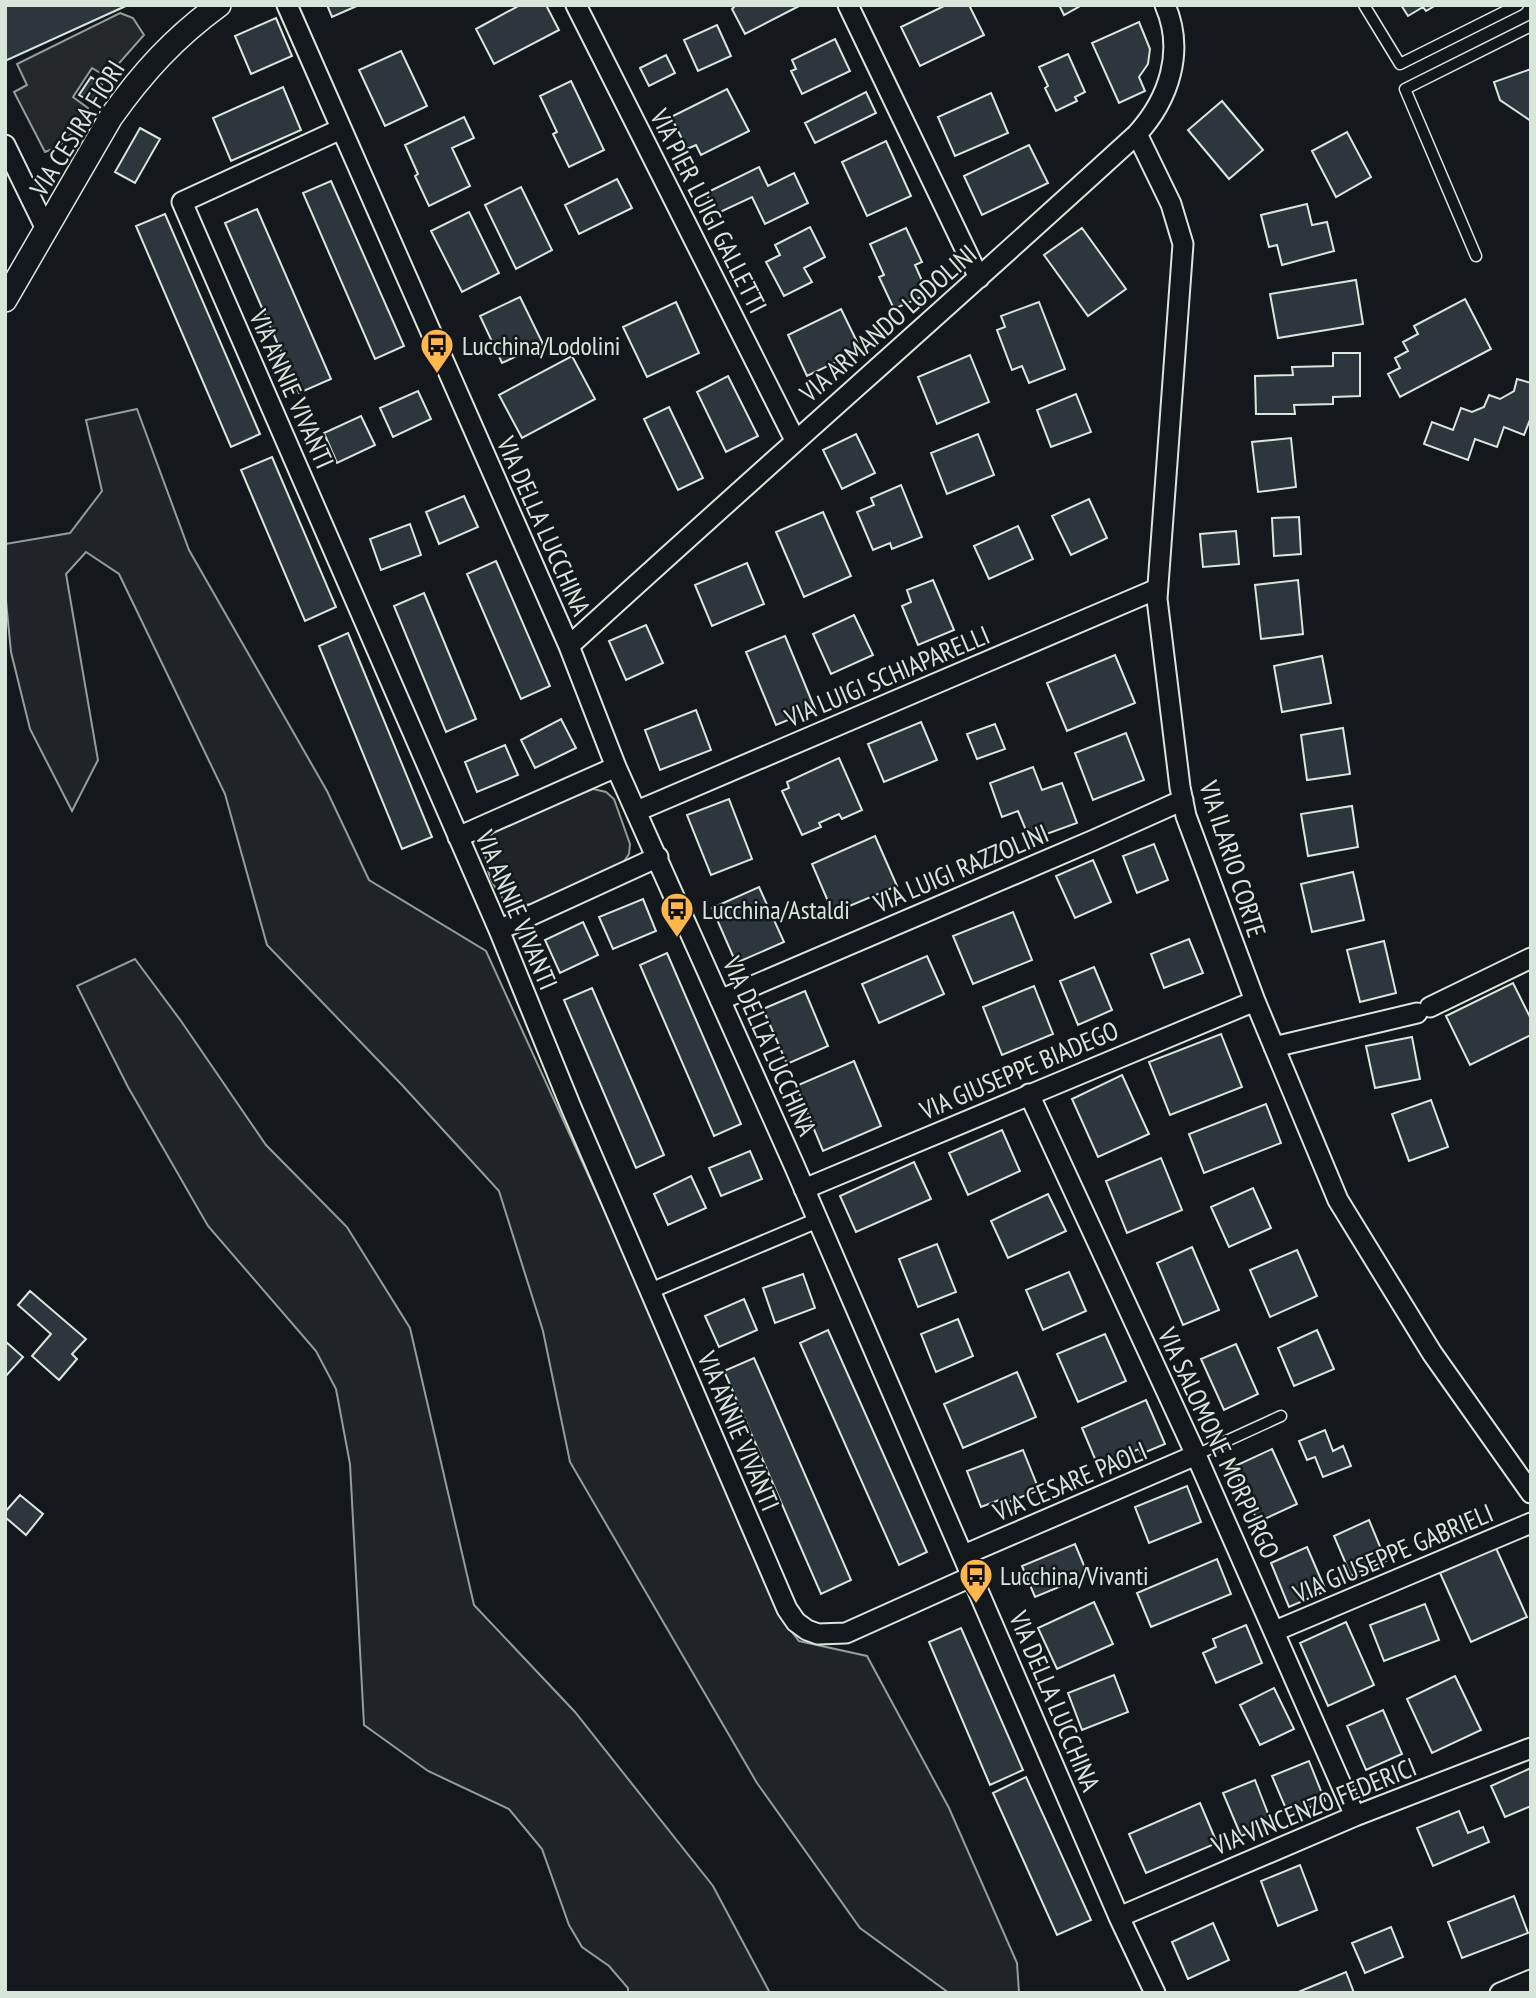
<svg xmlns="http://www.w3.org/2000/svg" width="1536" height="1998" font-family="'PT Sans Narrow',sans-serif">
	<rect width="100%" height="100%" fill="#14181c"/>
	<path fill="#202428" stroke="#939e99" stroke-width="2" d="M137 409 189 550 327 791 369 880 486 951 668 1350 782 1619 799 1641 867 1656 949 1808 1017 1963 1019 1993H949L860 1928 757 1783 570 1462 543 1331 499 1191 402 1085 267 945 225 794 119 574 86 552 66 574 98 760 72 811 30 729 11 652 5 591V544L70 533 102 491 86 420Z
		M593 789 606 792 614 799 630 844 629 854 623 863 534 904 521 905 505 901C488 882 476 849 496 829Z
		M135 959 181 1021 266 1145 347 1227 410 1328 474 1605 575 1712 713 1886 770 1993H628V1988L609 1966 582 1947 569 1925 542 1849 509 1809 428 1771 364 1725 350 1464 336 1389 316 1351 208 1226 128 1087 77 986Z"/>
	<path fill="#24282b" stroke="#939e99" stroke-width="2" d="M120 13 133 18 144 35 107 77 92 68 73 97 88 108 75 131 58 147 45 152 14 92 27 85 17 64Z"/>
	<path fill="#2c363c" stroke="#d8e6dc" stroke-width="2" d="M5 5H128L5 61Z
		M327 5H359L332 17Z
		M520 5H546L559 30 494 64 476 29Z
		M736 5H801L745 34 732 9Z
		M946 5H969L984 35 920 66 901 27Z
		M1059 5H1082L1064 15Z
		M1401 5H1436L1426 11 1423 7 1408 16Z
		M276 18 292 56 251 74 235 36Z
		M1139 22 1150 49 1148 64 1139 77 1145 91 1119 103 1092 43Z
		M717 25 731 56 698 71 684 40Z
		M835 39 850 71 802 94 791 71 796 69 792 60Z
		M401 51 427 106 385 126 359 70Z
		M1068 54 1085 92 1075 97 1077 101 1056 111 1045 88 1048 86 1039 67Z
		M666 55 675 73 649 86 640 68Z
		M1531 69V121L1500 100 1494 82Z
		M91 77 102 85 91 102 79 95Z
		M571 81 604 150 569 167 553 134 557 132 540 96Z
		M283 87 301 130 231 161 213 118Z
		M727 89 749 131 701 155 696 145 687 149 671 117Z
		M866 92 876 113 815 143 805 123Z
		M991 93 1008 133 955 156 938 117Z
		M1222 101 1263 150 1229 179 1188 130Z
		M464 117 474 138 452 148 470 186 429 206 415 176 418 174 405 145Z
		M140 128 160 139 135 183 115 172Z
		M1347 132 1371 177 1336 197 1312 151Z
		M886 141 911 196 867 216 842 162Z
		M1029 145 1048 183 982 215 964 176Z
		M759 167 768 186 794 173 808 203 765 224 752 197 716 214 706 193Z
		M617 179 632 208 579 234 565 205Z
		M331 181 404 346 375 359 303 193Z
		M521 187 552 250 516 269 485 205Z
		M1307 204 1312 225 1327 222 1334 251 1282 265 1277 245 1269 247 1261 215Z
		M257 209 331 379 299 393 225 223Z
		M469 212 499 273 462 292 431 231Z
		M165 214 260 434 231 447 136 226Z
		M810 227 825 257 804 268 812 282 784 296 766 262 780 255 775 245Z
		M906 228 922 262 915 265 928 294 894 309 879 277 884 275 870 244Z
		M1082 228 1126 289 1088 316 1044 255Z
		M1356 280 1363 324 1278 338 1270 294Z
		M520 297 543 344 502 363 480 316Z
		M1465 299 1491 349 1400 397 1388 374 1400 368 1395 358 1408 351 1403 342 1418 334 1414 326Z
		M676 302 699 353 647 377 623 327Z
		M1039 302 1065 369 1029 383 1022 366 1012 370 997 330 1005 327 1001 316Z
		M841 309 861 350 807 376 788 335Z
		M1333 353H1360V396L1333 397V404L1294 405 1295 414H1256L1255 376 1293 375 1292 367 1333 366Z
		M970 355 989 402 937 424 918 377Z
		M572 356 595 399 522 438 499 395Z
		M728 376 758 436 726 452 697 392Z
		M1517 379 1531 383V417L1524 435 1504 427 1497 447 1475 439 1468 460 1424 444 1432 422 1453 430 1461 408 1472 412 1484 407 1489 395 1500 399 1514 391Z
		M418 391 431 419 393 437 380 408Z
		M1076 394 1091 432 1051 447 1037 410Z
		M669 407 703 478 678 490 644 419Z
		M361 416 375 445 337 463 324 433Z
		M856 434 875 473 842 489 823 450Z
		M978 434 994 475 947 494 931 453Z
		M1291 438 1296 487 1258 492 1252 442Z
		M272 457 336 607 305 621 241 470Z
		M901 485 922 537 892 549 890 543 873 550 857 512 874 505 871 498Z
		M464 496 478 527 439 544 426 512Z
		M1089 499 1107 538 1071 555 1052 516Z
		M823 512 851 576 804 597 776 532Z
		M1299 517 1301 554 1274 556 1272 518Z
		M410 524 421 555 381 570 370 539Z
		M1018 526 1033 559 989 579 974 546Z
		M1236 531 1239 564 1203 567 1200 534Z
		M496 561 550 686 521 699 467 574Z
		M747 563 764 604 712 626 695 585Z
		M933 580 954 630 918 645 902 606 911 602 907 590Z
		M1298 580 1303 634 1261 639 1255 585Z
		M424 593 476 719 446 732 394 606Z
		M854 615 873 655 831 674 813 634Z
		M646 625 663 663 626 680 609 641Z
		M348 633 432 837 402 849 319 646Z
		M785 636 815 709 776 725 746 652Z
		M1115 655 1135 703 1067 731 1047 683Z
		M1322 656 1331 703 1282 712 1274 666Z
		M696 710 711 750 660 770 645 730Z
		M561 719 576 748 535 768 521 740Z
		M921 722 937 760 884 782 868 744Z
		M995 724 1005 749 977 759 967 734Z
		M1343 728 1350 774 1307 780 1301 735Z
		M1126 733 1144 780 1093 800 1075 753Z
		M505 745 518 775 477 792 465 762Z
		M839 758 862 810 842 819 839 814 819 823 821 827 802 835 782 791 789 788 787 782Z
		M1033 767 1042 790 1062 783 1077 823 1030 840 1018 811 1002 817 990 783Z
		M729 799 752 859 711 875 687 815Z
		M1352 806 1358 847 1308 856 1301 814Z
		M875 836 897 886 833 913 812 864Z
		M1154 844 1168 880 1137 893 1123 856Z
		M1093 860 1111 902 1075 918 1056 876Z
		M1353 872 1364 920 1312 932 1301 884Z
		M759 887 784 942 736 963 712 908Z
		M643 899 656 931 613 949 599 917Z
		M1013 912 1032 960 973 984 953 936Z
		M583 922 598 955 560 973 545 940Z
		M1189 939 1203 973 1164 988 1151 954Z
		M1384 941 1396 993 1360 1002 1347 950Z
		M667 953 741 1124 714 1136 640 965Z
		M927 956 944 994 879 1023 862 984Z
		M1094 967 1112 1010 1078 1025 1060 981Z
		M1513 983 1531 1019V1035L1470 1065 1446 1016Z
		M1034 986 1053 1034 1002 1055 983 1007Z
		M592 988 664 1155 636 1168 564 1000Z
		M805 991 828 1046 787 1064 763 1009Z
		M1221 1034 1242 1087 1170 1115 1149 1062Z
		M1412 1037 1420 1079 1375 1088 1366 1046Z
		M854 1061 881 1126 823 1151 796 1086Z
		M1122 1075 1149 1134 1098 1157 1072 1099Z
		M1431 1100 1448 1147 1409 1161 1392 1114Z
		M1266 1104 1281 1143 1204 1173 1189 1134Z
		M1002 1130 1020 1171 968 1195 949 1153Z
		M750 1151 762 1179 721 1196 709 1168Z
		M1161 1158 1182 1210 1127 1233 1106 1181Z
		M914 1162 931 1199 856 1232 840 1196Z
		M691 1176 706 1208 668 1225 654 1194Z
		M1253 1188 1271 1228 1229 1247 1211 1207Z
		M1048 1194 1066 1231 1008 1258 991 1221Z
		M937 1244 956 1292 918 1307 899 1259Z
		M1192 1247 1219 1310 1183 1325 1157 1263Z
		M1297 1250 1317 1296 1270 1317 1250 1270Z
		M1069 1272 1086 1311 1043 1330 1026 1290Z
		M803 1274 815 1308 775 1323 763 1288Z
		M30 1291 86 1339 72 1354 77 1359 59 1380 32 1356 51 1334 18 1305Z
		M744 1299 757 1330 719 1347 705 1316Z
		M958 1319 973 1356 936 1372 921 1334Z
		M828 1330 927 1552 899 1565 800 1343Z
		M1317 1330 1334 1369 1294 1386 1278 1348Z
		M1105 1334 1126 1381 1078 1402 1057 1354Z
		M5 1341 23 1357 5 1377Z
		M1236 1344 1258 1394 1224 1410 1201 1359Z
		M754 1358 851 1580 821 1594 724 1371Z
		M1017 1372 1036 1417 963 1448 944 1404Z
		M1146 1400 1165 1444 1141 1454 1139 1449 1098 1466 1082 1428Z
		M1325 1430 1333 1451 1343 1446 1351 1466 1323 1477 1315 1457 1307 1460 1299 1441Z
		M1272 1449 1297 1504 1258 1522 1233 1467Z
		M1023 1450 1039 1490 1001 1505 999 1500 981 1507 967 1471Z
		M1187 1486 1201 1522 1149 1543 1135 1507Z
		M20 1495 43 1514 26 1535 5 1517V1512Z
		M1369 1520 1386 1561 1351 1576 1334 1536Z
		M1075 1544 1088 1575 1035 1597 1022 1566Z
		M1307 1547 1326 1591 1289 1607 1271 1563Z
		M1496 1548 1527 1617 1471 1642 1440 1573Z
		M1217 1559 1231 1594 1151 1627 1137 1593Z
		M1094 1602 1113 1644 1057 1669 1038 1628Z
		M1425 1604 1439 1640 1384 1661 1370 1625Z
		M1346 1622 1374 1685 1328 1706 1300 1643Z
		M1246 1625 1262 1663 1216 1683 1203 1653 1216 1647 1213 1639Z
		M961 1628 1023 1770 990 1785 929 1642Z
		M1114 1675 1128 1712 1082 1730 1068 1693Z
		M1455 1676 1481 1730 1432 1753 1407 1699Z
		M1274 1688 1294 1729 1260 1745 1240 1705Z
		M1383 1710 1402 1754 1366 1770 1347 1726Z
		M1309 1761 1325 1801 1289 1816 1272 1776Z
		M1531 1768V1806L1505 1817 1491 1786Z
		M1026 1777 1091 1920 1057 1935 993 1793Z
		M1255 1780 1272 1824 1241 1836 1223 1793Z
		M1200 1803 1217 1843 1146 1873 1129 1834Z
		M1459 1811 1468 1833 1483 1827 1489 1842 1433 1866 1417 1828Z
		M1300 1865 1317 1910 1278 1926 1261 1881Z
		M1514 1896 1528 1933 1462 1958 1448 1922Z
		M1213 1923 1229 1960 1188 1979 1172 1942Z
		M1391 1927 1403 1957 1365 1973 1352 1943Z
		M1346 1972 1354 1993H1296Z"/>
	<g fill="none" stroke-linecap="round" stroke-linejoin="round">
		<defs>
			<path id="service" d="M1364 5 1400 64 1518 5
				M1476 256 1405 89 1531 26
				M1196 1455 1281 1416"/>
			<path id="pedestrian" d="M650 1291 818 1220"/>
			<path id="minor" d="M287 5 569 646 616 767 794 1165 1119 1917 1155 1993
				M576 5 795 440
				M848 5 979 278
				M341 129 182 202 499 930 571 1107 787 1609 796 1622 807 1630 818 1634 846 1633 973 1576
				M1137 134 1171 204 1183 244 1157 599 1180 787 1186 816 1255 1001 1338 1200 1432 1353 1531 1493
				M5 145 46 229
				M569 646C757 474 949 306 1137 134 1169 99 1185 51 1165 5
				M637 811 1157 589
				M458 837 616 767
				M499 930 658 857
				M720 1000 1094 840 1183 800
				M1430 1007 1531 958
				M1274 1047 1417 1013
				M1029 1094 1196 1455 1355 1816
				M804 1189 1255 1001
				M964 1555 1196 1455
				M1275 1631 1531 1523
				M1119 1917 1355 1816 1531 1748
				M1500 1993 1531 1980"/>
			<path id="tertiary" d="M5 300 111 117C143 72 174 38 219 5"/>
		</defs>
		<use href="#service" stroke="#d8e6dc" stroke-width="13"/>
		<use href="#pedestrian" stroke="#d8e6dc" stroke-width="18"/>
		<use href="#minor" stroke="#d8e6dc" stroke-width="23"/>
		<use href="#tertiary" stroke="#d8e6dc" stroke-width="26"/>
		<use href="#service" stroke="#14181c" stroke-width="10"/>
		<use href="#pedestrian" stroke="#14181c" stroke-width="14"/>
		<use href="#minor" stroke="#14181c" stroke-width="19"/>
		<use href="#tertiary" stroke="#14181c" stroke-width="23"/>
	</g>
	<defs>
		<symbol id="bus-pin" viewBox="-11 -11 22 30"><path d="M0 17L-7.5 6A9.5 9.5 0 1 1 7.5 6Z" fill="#ffb74d" stroke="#14181c"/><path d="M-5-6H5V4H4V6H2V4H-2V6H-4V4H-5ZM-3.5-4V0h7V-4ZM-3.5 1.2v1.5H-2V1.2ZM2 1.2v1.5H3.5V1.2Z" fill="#111"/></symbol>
	</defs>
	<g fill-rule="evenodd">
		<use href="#bus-pin" x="418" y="326" width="38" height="52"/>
		<use href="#bus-pin" x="658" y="890" width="38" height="52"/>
		<use href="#bus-pin" x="957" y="1556" width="38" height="52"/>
	</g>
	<g text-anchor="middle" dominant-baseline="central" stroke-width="5" stroke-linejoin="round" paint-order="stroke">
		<g font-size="26" fill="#d8e6dc" stroke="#14181c">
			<text transform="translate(77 128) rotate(-58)">VIA CESIRA FIORI</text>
			<text transform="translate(709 211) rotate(63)">VIA PIER LUIGI GALLETTI</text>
			<text transform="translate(888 323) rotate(-41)">VIA ARMANDO LODOLINI</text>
			<text transform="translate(292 389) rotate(66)">VIA ANNIE VIVANTI</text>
			<text transform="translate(544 526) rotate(66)">VIA DELLA LUCCHINA</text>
			<text transform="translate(887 676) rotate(-23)">VIA LUIGI SCHIAPARELLI</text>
			<text transform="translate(1233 859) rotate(72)">VIA ILARIO CORTE</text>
			<text transform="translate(961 868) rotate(-23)">VIA LUIGI RAZZOLINI</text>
			<text transform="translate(517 910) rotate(67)">VIA ANNIE VIVANTI</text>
			<text transform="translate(770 1046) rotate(66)">VIA DELLA LUCCHINA</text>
			<text transform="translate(1019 1070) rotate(-23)">VIA GIUSEPPE BIADEGO</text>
			<text transform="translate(739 1431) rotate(67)">VIA ANNIE VIVANTI</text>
			<text transform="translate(1219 1443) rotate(65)">VIA SALOMONE MORPURGO</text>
			<text transform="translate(1070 1481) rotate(-23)">VIA CESARE PAOLI</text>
			<text transform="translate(1393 1553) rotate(-23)">VIA GIUSEPPE GABRIELI</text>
			<text transform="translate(1055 1701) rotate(67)">VIA DELLA LUCCHINA</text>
			<text transform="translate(1314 1806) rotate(-22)">VIA VINCENZO FEDERICI</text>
		</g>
		<g font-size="26" fill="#d8e6dc" stroke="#14181c" text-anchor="start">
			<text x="462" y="345">Lucchina/Lodolini</text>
			<text x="702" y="909">Lucchina/Astaldi</text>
			<text x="1000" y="1575">Lucchina/Vivanti</text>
		</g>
	</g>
	<rect width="1536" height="1998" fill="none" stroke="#d8e6dc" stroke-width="14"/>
</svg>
